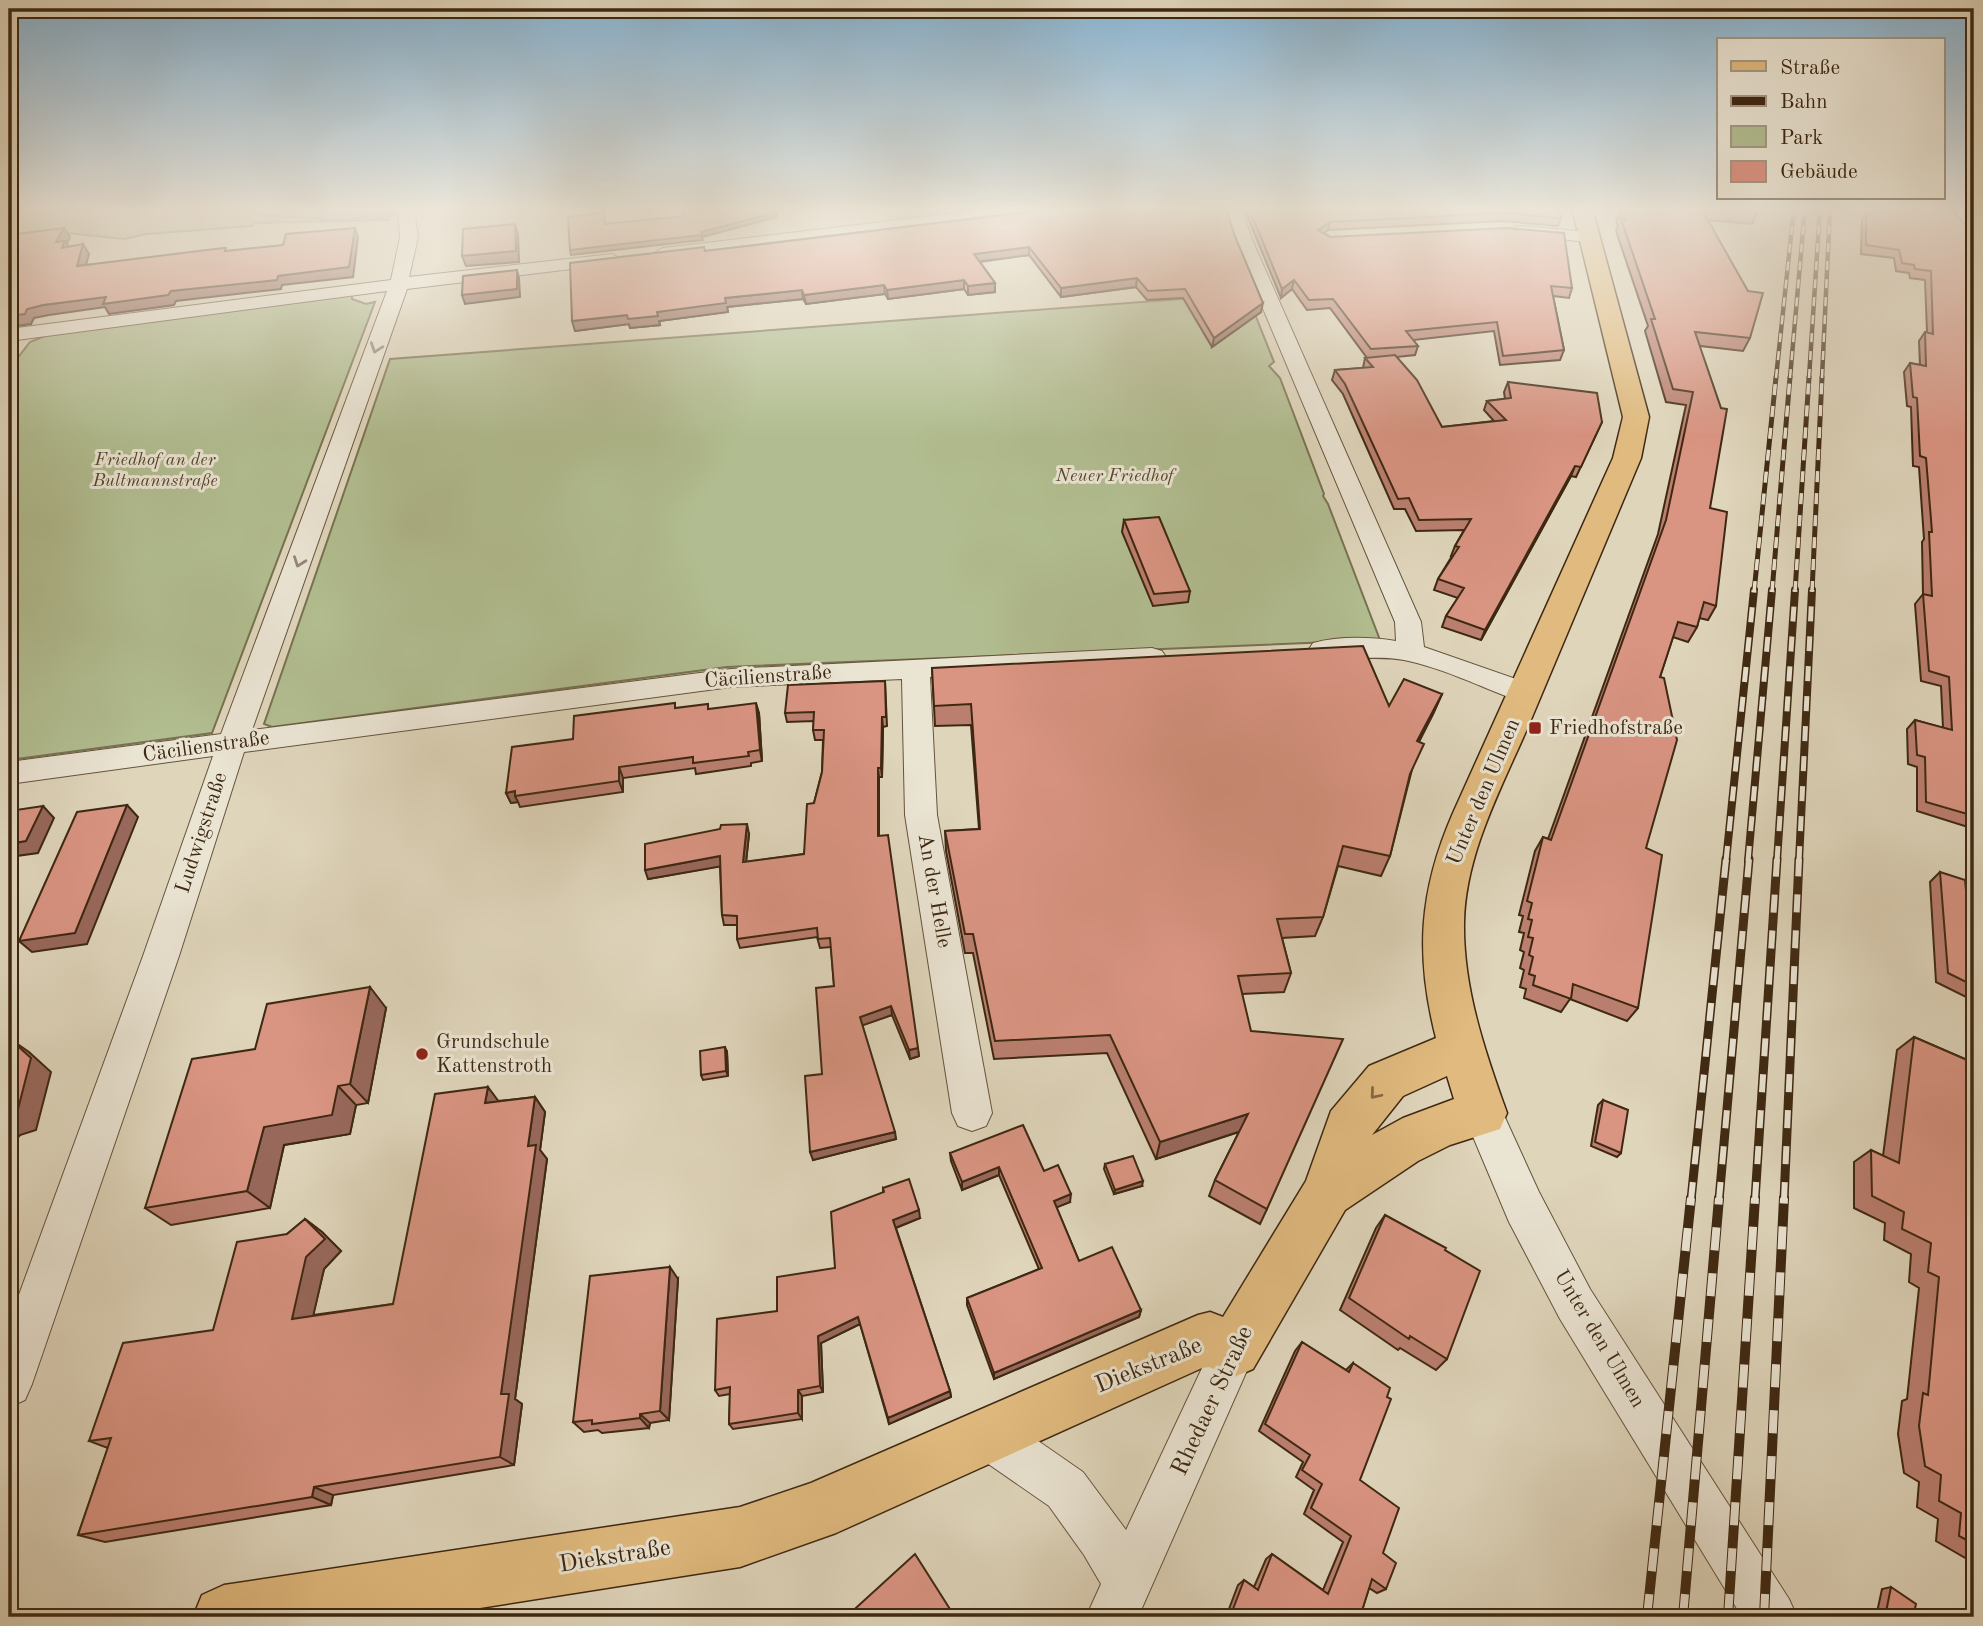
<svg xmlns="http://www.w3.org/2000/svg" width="1983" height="1626" font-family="'Old Standard TT',serif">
	<rect width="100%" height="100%" fill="#dfd5bb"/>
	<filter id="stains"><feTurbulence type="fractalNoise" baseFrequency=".00286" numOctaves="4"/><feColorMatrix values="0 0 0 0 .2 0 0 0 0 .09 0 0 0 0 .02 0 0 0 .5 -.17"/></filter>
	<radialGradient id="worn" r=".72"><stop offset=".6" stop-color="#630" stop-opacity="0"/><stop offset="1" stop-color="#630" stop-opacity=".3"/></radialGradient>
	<path fill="#b1bd90" stroke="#787251" stroke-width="2" d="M9 208H233C265 215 364 228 391 215L389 220 255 223 252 226 146 234 124 239 67 233 9 241Z
		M880 208H999L892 221Z
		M1247 294 1274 362 1269 366 1280 378 1324 494 1323 496 1328 504 1380 640 727 667 272 727 264 724 390 359Z
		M352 295V299L366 304 375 302 212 733 9 760V369L30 342 52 333Z"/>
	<path fill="#97b6b9" stroke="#737d76" stroke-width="2" d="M233 208H466L337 220 265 215Z"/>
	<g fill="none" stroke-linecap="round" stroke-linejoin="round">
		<defs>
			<path id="minor" d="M398 208H414L418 237 409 277 612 254 621 259 612 264 407 289 252 730 731 669 1152 648 1162 651 1166 657 1162 663 1152 666 930 677 937 815 992 1113 986 1126 972 1131 958 1126 952 1113 905 815 902 679 731 687 244 752 179 956 32 1384 25 1400 9 1407V1322L143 956 213 756 9 784V762L221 734 387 291 9 341V329L391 280 400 237Z
				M1001 208H1052L1044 213 663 258 654 253 663 248Z
				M1225 208H1241L1253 242 1421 622 1424 647 1536 686 1540 693 1536 700 1526 703 1516 700C1481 687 1440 667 1404 660 1374 654 1342 663 1313 655L1309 649 1313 643C1339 636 1370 637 1396 641L1395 622 1235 242Z
				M1943 208H1960L1974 225V240L1968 239Z
				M1521 226 1589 232 1598 237 1589 242 1515 235 1513 231 1515 227Z
				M1483 1095 1497 1100 1539 1192 1590 1289 1789 1599 1797 1617H1742L1560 1319 1509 1222 1463 1113 1469 1100Z
				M1234 1328 1250 1334 1256 1350 1138 1617H1086L1101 1584 1084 1555 1049 1506 971 1452 964 1435 971 1418 988 1411 1005 1418 1083 1472 1126 1530 1218 1334Z"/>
			<path id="major" d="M1572 208H1592L1649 417 1641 458C1604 546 1567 634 1530 722 1503 785 1465 853 1464 923 1463 988 1485 1052 1507 1113L1500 1129 1450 1145 1418 1161 1345 1210 1253 1369 1234 1377 1209 1367 1202 1368 836 1533 740 1567 423 1617H193L202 1595 224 1585 740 1507 811 1483 1198 1315 1210 1312 1223 1317 1306 1181 1331 1111 1369 1066 1436 1038C1415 955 1419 891 1453 813L1613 458 1623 417ZM1447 1076 1454 1099 1403 1118 1372 1135 1403 1096Z"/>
		</defs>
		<use href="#minor" stroke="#66533c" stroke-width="2"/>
		<use href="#major" stroke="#3e2812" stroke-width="3"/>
		<use href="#minor" fill="#eae4d3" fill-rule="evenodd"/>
		<use href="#major" fill="#e0ba7e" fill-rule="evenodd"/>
		<defs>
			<path id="rail-far4" d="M1776 378 1794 208
				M1790 378 1805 208
				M1809 378 1820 208
				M1822 378 1830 208"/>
			<path id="rail-far3" d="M1754 592 1776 377
				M1772 592 1790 377
				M1795 592 1809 377
				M1812 592 1822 377"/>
			<path id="rail-far2" d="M1726 861 1754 590
				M1748 861 1772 590
				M1777 861 1795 590
				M1799 861 1812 590"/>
			<path id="rail-far1" d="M1691 1200 1726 859
				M1719 1200 1749 859
				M1755 1200 1777 859
				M1784 1200 1799 859"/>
			<path id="rail" d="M1647 1617 1691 1198
				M1683 1617 1719 1198
				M1728 1617 1755 1198
				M1764 1617 1784 1198"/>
		</defs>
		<use href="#rail-far4" stroke="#3e2812" stroke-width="4.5"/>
		<use href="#rail-far3" stroke="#3e2812" stroke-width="5"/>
		<use href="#rail-far2" stroke="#3e2812" stroke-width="8"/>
		<use href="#rail-far1" stroke="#3e2812" stroke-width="9"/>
		<use href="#rail" stroke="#3e2812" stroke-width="10"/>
		<use href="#rail-far4" stroke="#eae4d3" stroke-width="2.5" stroke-dasharray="9" stroke-linecap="butt"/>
		<use href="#rail-far3" stroke="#eae4d3" stroke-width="3.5" stroke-dasharray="11" stroke-linecap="butt"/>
		<use href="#rail-far2" stroke="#eae4d3" stroke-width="5" stroke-dasharray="15" stroke-linecap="butt"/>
		<use href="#rail-far1" stroke="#eae4d3" stroke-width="6" stroke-dasharray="18" stroke-linecap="butt"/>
		<use href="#rail" stroke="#eae4d3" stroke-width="8" stroke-dasharray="23" stroke-linecap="butt"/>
	</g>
	<path fill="#bb7f70" stroke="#3e2812" stroke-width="2" d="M1045 208 1109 209 1234 234 1261 312 1212 347 1183 298 1147 300 1136 287 1061 297 1029 255 980 262 995 283V292L968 295 964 289 888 299 885 294 806 304 803 299 727 307 728 312 659 321 660 325 630 328 629 324 575 331 705 251 1045 210Z
		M1244 208H1558L1561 218 1558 226 1503 221 1328 230 1324 233 1330 237 1572 288 1569 298 1553 296 1564 350 1560 360 1500 365 1494 331 1413 340 1418 346 1415 355 1396 357 1442 427 1494 421 1484 410 1487 401 1505 399 1504 392 1508 382 1602 422 1576 477 1571 476 1481 640 1442 627 1446 616 1458 598 1434 590 1438 579 1452 556H1451L1455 546 1464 530 1416 531 1405 509H1394L1343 394 1332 380 1335 370 1363 368 1365 358H1367L1330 308 1307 310 1292 289 1281 298Z
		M1618 208H1755L1757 213 1752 224 1708 220 1750 338 1743 351 1700 346 1716 606 1708 620 1699 618 1697 627 1688 642 1673 637 1660 677 1646 848 1638 1008 1627 1021 1570 999 1561 1012 1524 998 1526 989 1520 987 1524 970 1520 968 1524 952 1520 950 1524 933 1519 932 1523 916 1519 915 1535 851 1543 837 1548 839 1658 534 1686 405 1666 402 1645 331 1648 326 1616 231 1618 226 1616 221 1620 213Z
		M1862 208H1951L1971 232 1974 233V865L1971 864 1968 827 1917 811V767L1908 764 1907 729 1915 720 1943 728 1941 686 1921 681 1915 604 1923 594 1922 542 1924 539 1919 467 1913 466 1911 407 1907 406 1904 372 1910 363 1920 365 1919 341 1925 332H1927L1925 280 1910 278 1909 273 1896 271 1894 258 1861 254 1862 220 1866 213Z
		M1964 208H1974V221Z
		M1124 520 1190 591 1188 602 1153 606 1122 532Z
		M932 668 1389 706 1442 694 1433 714 1419 742 1390 856 1381 876 1338 866 1323 917 1315 936 1282 938 1291 973 1284 992 1242 994 1267 1209 1260 1224 1209 1196 1215 1180 1239 1132 1156 1159 1107 1053 994 1059 973 953H965L946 851 945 831 979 829 971 725 935 726Z
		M885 681 887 726 883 727 882 777H879V836L919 1056 910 1059 892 1015 862 1025 896 1139 813 1160 822 1074 834 986 831 947 820 948 817 937 740 948 737 939V925H724L722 915 720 866 648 879 749 834 746 862 804 854 814 803 822 772 823 740H815L813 730 814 721 787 722 785 713Z
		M676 708 710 709 759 713 762 761 751 763V766L696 774 695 768 623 778V792L520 807 518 802 511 803 506 793 573 739Z
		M1940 872 1967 901 1974 904V1001L1936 982 1930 882Z
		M386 1008 368 1103 356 1105 350 1134 284 1145 270 1208 171 1225 145 1208 255 1049Z
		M1914 1037 1974 1063V1563L1936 1541 1938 1519 1917 1507 1919 1482 1904 1473 1898 1434 1902 1401 1907 1399 1919 1288 1909 1282 1911 1254 1884 1240 1885 1223 1854 1208V1162L1871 1150 1883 1156 1897 1050Z
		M727 1052 728 1076 703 1080 701 1075Z
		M535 1097 545 1112 540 1150 547 1159 515 1399 522 1404 514 1465 333 1495 331 1505 105 1542 78 1535 108 1448 89 1441 213 1330 287 1234 305 1219 322 1232 341 1251 324 1269 313 1315 393 1304 498 1101Z
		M1603 1100 1621 1153 1617 1157 1591 1146 1598 1105Z
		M950 1153 1044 1171 1070 1202 1056 1207 1079 1261 1141 1310 1139 1317 994 1379 967 1305V1298L1039 1269 999 1175 962 1190 951 1161Z
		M1105 1164 1142 1186 1114 1194 1104 1169Z
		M883 1188 920 1218 896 1228 950 1391 951 1397 889 1424 860 1324 821 1343 823 1392 802 1396V1419L733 1429 729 1424 730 1394 719 1396 715 1390 777 1311 835 1268 883 1192Z
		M1385 1215 1445 1250 1447 1359 1436 1370 1400 1348 1398 1350 1340 1310 1376 1228Z
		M678 1279 669 1420 650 1423 649 1428 602 1433 598 1430 584 1432 573 1422Z
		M1302 1342 1346 1370 1353 1363 1360 1480 1383 1553 1386 1589 1377 1593 1369 1588 1360 1617H1226L1238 1585 1244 1580 1254 1587 1266 1559 1272 1554 1323 1590 1343 1542 1304 1514 1314 1490 1296 1477 1303 1462 1259 1431 1295 1351Z
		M1891 1587 1913 1617H1876L1882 1589Z"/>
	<path fill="#98685b" stroke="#3e2812" stroke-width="2" d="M777 212V217L702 237 703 240 571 255 570 250 701 232Z
		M1330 222 1328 230 1317 239 1318 230Z
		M515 224 518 234 519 262 466 266 462 256Z
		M64 228 70 237 67 243 71 251 68 257 56 242Z
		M355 228 358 237 353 277 282 285 281 289 176 301 174 305 109 314 105 307 49 315 34 318 31 324 9 327V316L27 309 43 305 106 297 171 291 278 276Z
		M83 244 89 254 83 276 77 266Z
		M1029 247V255L974 262V254Z
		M517 270 519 278 520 297 465 304 462 295Z
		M1137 278 1136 287 1061 297V288Z
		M964 280V289L888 299 887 290Z
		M1294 280 1292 289 1281 298 1282 289Z
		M995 283V292L968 295V286Z
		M884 285 885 294 806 304 804 295Z
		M802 290 803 299 727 307 728 312 659 321 660 325 630 328 629 324 575 331 572 321 657 312 725 298Z
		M1263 303 1261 312 1212 347 1214 338Z
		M1575 466 1571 476 1481 640 1485 630Z
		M1442 694 1433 714 1408 761 1417 741Z
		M756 703 759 713 762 761 760 750Z
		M882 717 883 727 882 777 881 768Z
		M619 767 623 778V792L619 781Z
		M878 768 879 777V846L878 836Z
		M515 791V796L518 802 511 803 506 793Z
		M127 805 138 817 87 944 32 952 19 941Z
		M43 806 54 818 38 853 9 857V844Z
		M747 824 749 834 745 872 743 862Z
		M720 856 723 866 648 879 645 870Z
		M370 987 386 1008 368 1103 350 1084Z
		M891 1006 892 1015 861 1026 860 1017Z
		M9 1038 29 1052 51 1072 36 1130 20 1135 15 1141 9 1166Z
		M725 1047 727 1052 728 1076 726 1071Z
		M918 1048 919 1056 910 1059 909 1050Z
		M338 1086 356 1105 350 1134 284 1145 270 1208 247 1191 264 1127Z
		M488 1087 499 1102 485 1103Z
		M535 1097 545 1112 540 1150 547 1159 515 1399 522 1404 514 1465 500 1457 501 1394 528 1146Z
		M1248 1114 1241 1131 1156 1159 1160 1142Z
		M895 1132 896 1139 813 1160 810 1152Z
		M999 1167V1175L962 1190V1182Z
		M1143 1181 1142 1186 1114 1194 1115 1190Z
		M1071 1194 1070 1202 1053 1209 1054 1201Z
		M919 1210 920 1218 895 1228 893 1220Z
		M305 1219 322 1232 341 1251 324 1269 310 1330 292 1319Z
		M670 1267 678 1279 669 1420 660 1411Z
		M1141 1310 1139 1317 994 1379V1373Z
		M858 1317 860 1324 821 1343 823 1392 820 1386 818 1336Z
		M798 1390 802 1396V1419L798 1413Z
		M950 1391 951 1397 889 1424 888 1418Z
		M640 1414 650 1423 649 1428 640 1418Z
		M314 1487 333 1495 331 1505 312 1497Z"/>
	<path fill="#d99482" stroke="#3e2812" stroke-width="2" d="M682 208H773L777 212 701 232 702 235 570 250 568 217 604 213 605 224 684 216Z
		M1045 208H1226L1234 234 1263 303 1214 338 1185 289 1148 291 1137 278 1061 288 1029 247 974 254 995 283 968 286 964 280 887 290 884 285 804 295 802 290 725 298 726 303 657 312 658 316 628 319 627 315 572 321 570 263 704 247 705 251 1046 210Z
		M1249 208H1558L1561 218 1506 213 1330 222 1318 230 1330 237 1506 228 1564 233 1572 288 1551 286 1564 350 1503 356 1497 322 1406 331 1418 346 1371 349 1333 299 1309 300 1294 280 1282 289Z
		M1625 208H1701L1748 291 1763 293 1750 338 1695 332 1721 408 1727 409 1710 508 1727 512 1716 606 1704 602 1697 627 1678 622 1660 677 1664 678 1677 740 1646 848 1662 855 1638 1008 1573 984 1571 999 1533 985 1535 976 1529 974 1533 957 1529 955 1533 938 1528 937 1532 920 1528 919 1532 903 1527 901 1543 837 1551 840 1666 520 1693 392 1673 389 1651 319H1655L1621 219 1625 220 1621 209 1625 210Z
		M1708 208H1755L1757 213Z
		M1873 208H1951L1971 232 1974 233V816L1926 802 1925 757 1917 755 1915 720 1952 730 1949 677 1929 671 1923 594 1932 596 1929 532H1932L1926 458 1920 456 1917 398 1913 397 1910 363 1926 366 1925 332 1933 334 1931 271 1915 269 1914 265 1902 263 1899 250 1866 245V212L1877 213Z
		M515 224 516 251 462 256 463 229Z
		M64 228 56 242 65 241 62 248 83 244 77 266 223 248H226L225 251 283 245 286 234 355 228 349 267 278 276 277 280 171 291 168 295 103 304 106 297 43 305 27 309 25 314 9 316V235Z
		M517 270V289L462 295 463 276Z
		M1395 355 1417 380 1442 427 1506 420 1487 401 1511 398 1508 382 1597 393 1602 422 1581 467 1575 466 1485 630 1446 616 1464 588 1438 579 1459 547 1455 546 1471 519 1419 520 1409 498 1398 499 1345 384 1335 370 1373 367 1365 358Z
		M1159 517 1190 591 1154 594 1124 520Z
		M1363 646 1389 706 1404 679 1442 694 1417 741 1424 744 1410 774 1390 856 1343 846 1323 917 1277 919 1291 973 1238 976 1251 1031 1343 1039 1267 1209 1215 1180 1248 1114 1160 1142 1110 1035 995 1041 973 934H965L945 831 980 829 971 704 934 706 932 668Z
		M885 681 886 717H882L881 768H878V836L888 835 918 1048 909 1050 891 1006 860 1017 895 1132 810 1152 805 1076 822 1074 816 988 834 986 830 938 818 939 817 928 737 939V916L722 915 720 856 645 870V844L720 829 721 825 747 824 743 862 804 854 807 804 814 803 822 772 824 730H813L814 712 785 713 788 685Z
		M675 703V708L708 704V709L756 703 760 750 748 752 749 756 693 763V757L619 767V781L515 796V791L506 793 512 747 573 739 574 716Z
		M127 805 75 933 19 941 77 812Z
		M43 806 26 841 9 844V811Z
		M1940 872 1965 880 1967 901 1974 904V986L1948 973Z
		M370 987 350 1084 338 1086 332 1115 264 1127 247 1191 145 1208 192 1059 255 1049 267 1004Z
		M1914 1037 1974 1063V1544L1959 1536 1961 1513 1939 1501 1941 1475 1925 1466 1919 1426 1923 1393 1928 1395 1939 1277 1928 1272 1931 1243 1902 1229 1904 1212 1872 1196 1871 1150 1899 1163Z
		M9 1038 31 1058 16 1117 9 1119Z
		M725 1047 726 1071 701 1075 700 1051Z
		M488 1087 485 1103 535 1097 528 1146 536 1145 501 1394H509L500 1457 314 1487 312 1497 78 1535 111 1438 89 1441 123 1343 213 1330 237 1242 287 1234 305 1219 325 1239 306 1257 292 1319 393 1304 435 1094Z
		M1603 1100 1628 1110 1621 1153 1595 1142Z
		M1023 1125 1044 1171 1058 1165 1071 1194 1054 1201 1079 1261 1112 1247 1141 1310 994 1373 967 1298 1042 1268 999 1167 962 1182 950 1153Z
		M1133 1156 1143 1181 1115 1190 1105 1164Z
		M909 1179 919 1210 893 1220 950 1391 888 1418 858 1317 818 1336 820 1386 798 1390V1413L729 1424 730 1387 715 1390 717 1319 777 1311V1277L835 1268 831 1212 884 1192 883 1188Z
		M1385 1215 1446 1248 1445 1250 1480 1271 1447 1359 1410 1336 1409 1339 1349 1298Z
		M670 1267 660 1411 640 1414V1418L592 1424V1420L573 1422 590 1276Z
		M1302 1342 1349 1372 1353 1363 1390 1388 1387 1397 1391 1399 1360 1480 1399 1508 1383 1553 1396 1563 1386 1589 1372 1579 1360 1617H1230L1244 1580 1258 1590 1272 1554 1328 1594 1351 1536 1311 1508 1322 1484 1302 1470 1310 1455 1265 1424Z
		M915 1554 955 1617H846Z
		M1891 1587 1916 1604 1913 1617H1885Z"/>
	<defs><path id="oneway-chevron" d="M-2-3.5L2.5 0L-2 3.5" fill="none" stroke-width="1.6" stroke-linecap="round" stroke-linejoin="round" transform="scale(1.75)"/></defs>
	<g stroke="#948672">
		<use href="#oneway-chevron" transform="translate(376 348) rotate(109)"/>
		<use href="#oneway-chevron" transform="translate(299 562) rotate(110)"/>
	</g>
	<use stroke="#876a43" href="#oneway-chevron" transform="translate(1375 1094) rotate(130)"/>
	<linearGradient id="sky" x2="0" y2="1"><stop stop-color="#87b5d5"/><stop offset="0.48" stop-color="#f1ece0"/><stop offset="1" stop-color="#f1ece0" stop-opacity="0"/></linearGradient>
	<rect width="1983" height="436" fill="url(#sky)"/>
	<g fill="#8f2418" stroke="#eae4d3" stroke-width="2.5">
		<rect x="1528" y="721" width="14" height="14" rx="3.5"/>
		<circle cx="422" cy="1054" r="7"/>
	</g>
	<g text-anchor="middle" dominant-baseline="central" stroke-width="6" stroke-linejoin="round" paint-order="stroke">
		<g font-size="18" font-style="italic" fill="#55462b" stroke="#eae4d3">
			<text x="155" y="460">Friedhof an der<tspan x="155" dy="21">Bultmannstraße</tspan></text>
			<text x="1115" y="476">Neuer Friedhof</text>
		</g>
		<g font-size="21" fill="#3e2812" stroke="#eae4d3">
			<text transform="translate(768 677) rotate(-4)">Cäcilienstraße</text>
			<text transform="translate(206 747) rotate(-8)">Cäcilienstraße</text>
			<text transform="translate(1484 792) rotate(-67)">Unter den Ulmen</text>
			<text transform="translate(202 833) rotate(-72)">Ludwigstraße</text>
			<text transform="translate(934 891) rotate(80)">An der Helle</text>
			<text transform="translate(1599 1339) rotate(59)">Unter den Ulmen</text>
		</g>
		<g font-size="21" fill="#3e2812" stroke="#eae4d3" text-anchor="start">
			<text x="1549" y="728">Friedhofstraße</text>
			<text x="436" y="1042">Grundschule<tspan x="436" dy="24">Kattenstroth</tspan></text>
		</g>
		<g font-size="24" fill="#3e2812" stroke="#eae4d3">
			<text transform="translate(1149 1366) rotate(-22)">Diekstraße</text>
			<text transform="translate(1213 1401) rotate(-65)">Rhedaer Straße</text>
			<text transform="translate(615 1557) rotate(-9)">Diekstraße</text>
		</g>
	</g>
	<rect width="1983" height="1626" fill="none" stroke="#dfd5bb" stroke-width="35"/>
	<rect x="10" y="10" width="1962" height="1605" fill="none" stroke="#3e2812" stroke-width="3.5"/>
	<rect x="18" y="18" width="1948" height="1591" fill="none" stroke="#3e2812" stroke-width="2"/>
	<rect x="1717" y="38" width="228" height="161" fill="#eae4d3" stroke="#a59986" stroke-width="2"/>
	<rect x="1731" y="61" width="35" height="10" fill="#e0ba7e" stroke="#a59986" stroke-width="2"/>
	<text x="1780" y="74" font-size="21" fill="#3e2812">Straße</text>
	<rect x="1731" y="96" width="35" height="10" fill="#3e2812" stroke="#a59986" stroke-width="2"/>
	<text x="1780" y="108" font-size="21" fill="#3e2812">Bahn</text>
	<rect x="1731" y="126" width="35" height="21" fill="#b1bd90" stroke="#a59986" stroke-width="2"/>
	<text x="1780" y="144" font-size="21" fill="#3e2812">Park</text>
	<rect x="1731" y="161" width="35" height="21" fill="#d99482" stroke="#a59986" stroke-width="2"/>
	<text x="1780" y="178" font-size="21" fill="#3e2812">Gebäude</text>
	<rect width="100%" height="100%" filter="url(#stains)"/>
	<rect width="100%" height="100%" fill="url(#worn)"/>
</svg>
